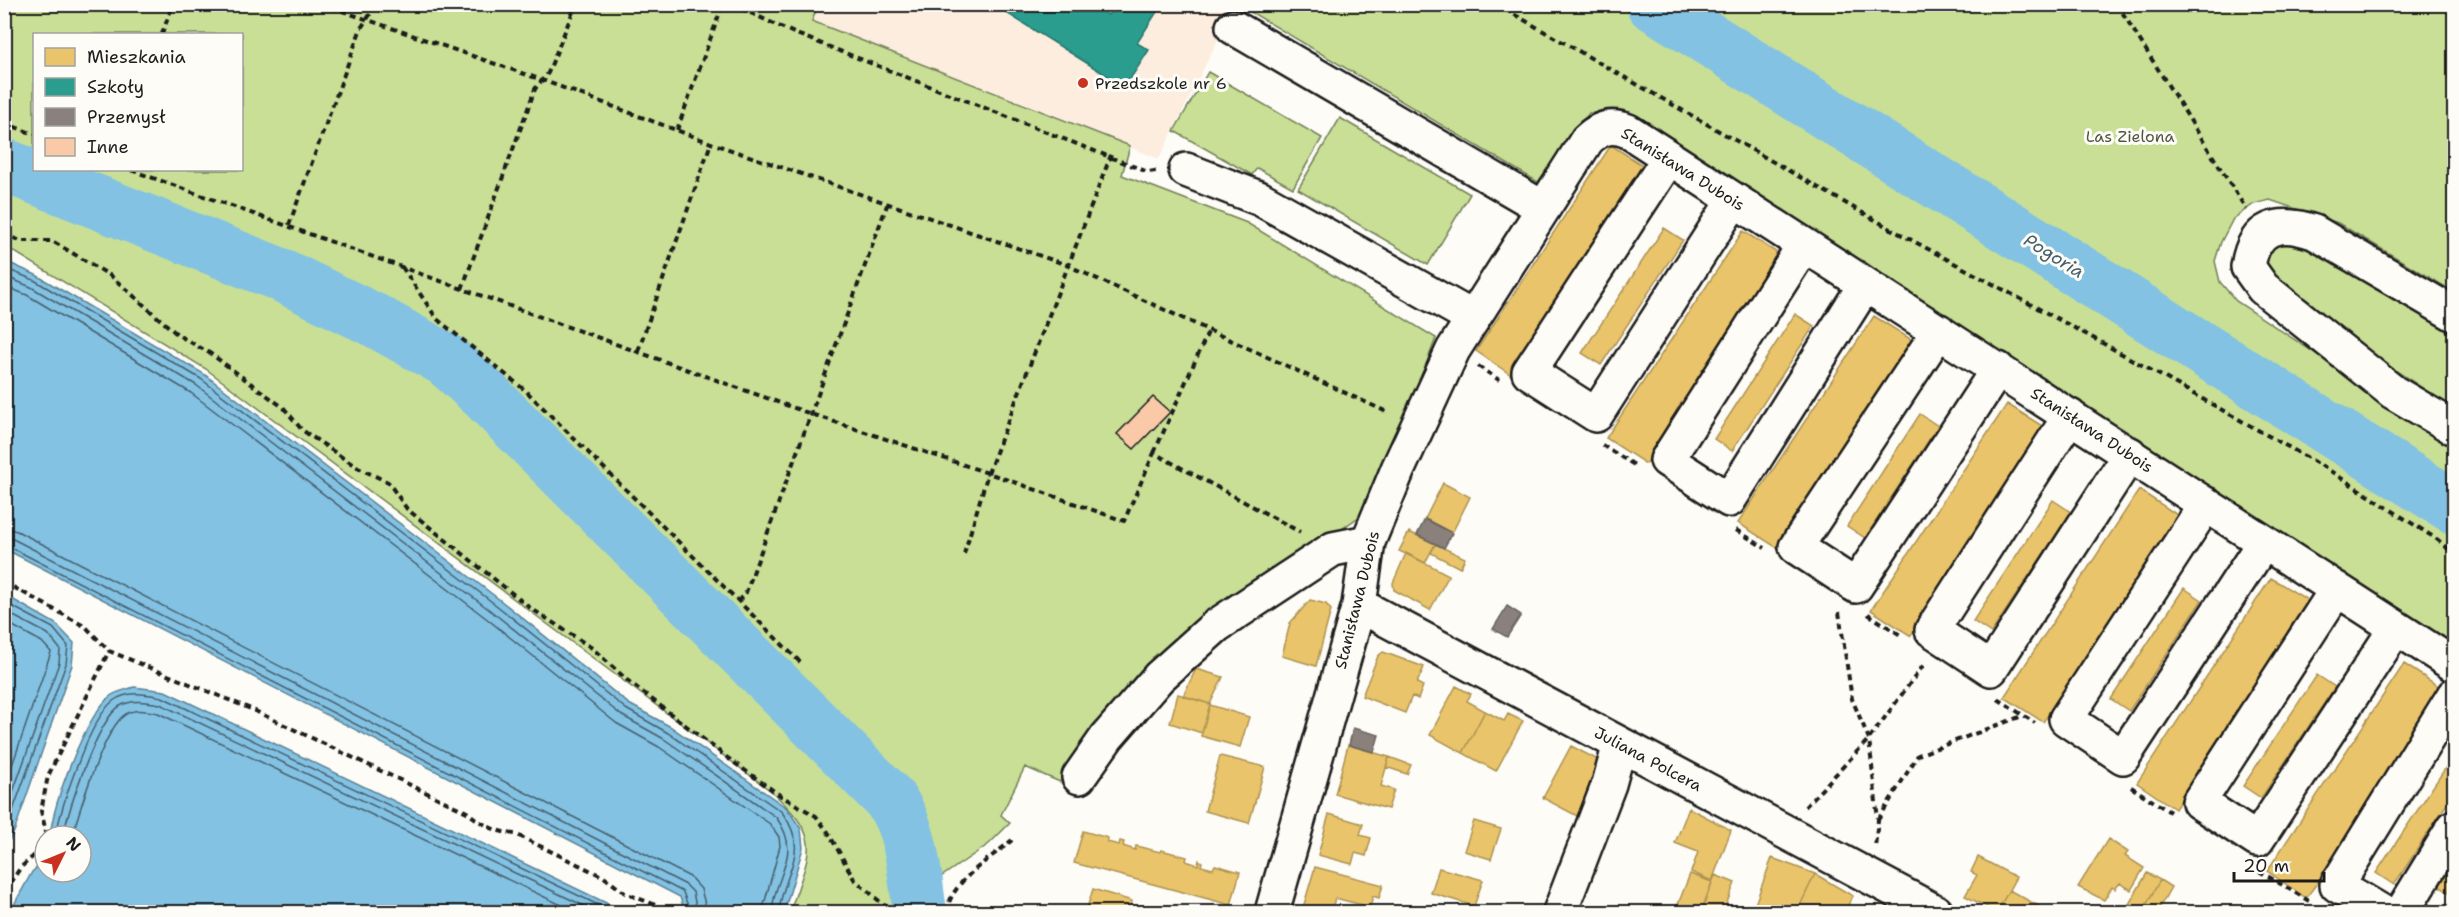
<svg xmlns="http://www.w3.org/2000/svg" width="2459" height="917" font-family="'Shantell Sans',sans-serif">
	<rect width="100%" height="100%" fill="#fdfcf7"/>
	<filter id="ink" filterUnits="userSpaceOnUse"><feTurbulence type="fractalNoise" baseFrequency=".0167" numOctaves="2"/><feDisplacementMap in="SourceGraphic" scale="12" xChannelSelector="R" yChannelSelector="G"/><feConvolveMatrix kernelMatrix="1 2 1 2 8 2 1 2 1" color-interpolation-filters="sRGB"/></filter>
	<g filter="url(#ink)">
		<path fill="#fceddf" d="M818 4 1235 5 1159 159 812 20Z"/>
		<path fill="#c8df95" stroke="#727e58" stroke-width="1.5" d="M5 5H818L812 21 1130 146 1122 175 1247 223 1436 338 1371 508 1143 671 1060 782 1025 767 1001 815 1010 823 989 844 932 883 916 819 902 793 445 346 406 326 378 305 45 170H242V34H34V165L5 154Z
			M1239 5H1622L2454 521V647L1629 114 1589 113 1538 182Z
			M1676 5H2454V292L2338 223 2270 200 2254 204 2233 219 2221 242 2215 261 2220 282 2236 301 2454 445V495Z
			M1208 72 1322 138 1293 188 1257 168 1252 175 1174 131Z
			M1340 118 1470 194 1428 265 1298 189Z
			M4 183 452 376 847 769 883 810 906 871 912 912H790C810 849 825 841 771 791L206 369 5 246Z
			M2281 242 2317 252 2454 330V409L2357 345 2265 269V253L2271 245Z"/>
		<path fill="#83c2e3" stroke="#5a8093" stroke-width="1.5" d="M5 261 36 275 204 374 500 600 629 704 671 727 787 808 801 829 803 848 784 912H685L680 897 5 549Z
			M5 595 56 624 74 643 72 665 14 832 5 847Z
			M134 687 165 691 625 912H10L32 872 43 862 45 856V872H81V836H50C54 801 83 723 108 698 113 692 126 690 134 687Z"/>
		<path fill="#e9c46a" stroke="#ac9253" stroke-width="1.5" d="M1611 145 1650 170 1514 377 1476 351Z
			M1664 228 1683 240 1601 365 1582 353Z
			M1743 231 1782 256 1646 464 1606 438Z
			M1795 314 1814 326 1732 451 1714 439Z
			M1874 316 1915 342 1779 549 1738 523Z
			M2007 404 2047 429 1911 636 1871 610Z
			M1920 414 1938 426 1865 538 1847 526Z
			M1443 483 1470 497 1452 533 1425 519Z
			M2139 490 2179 516 2151 562 2150 560 2115 613 2117 615 2072 679 2074 680 2043 722 2004 697Z
			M2053 500 2071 512 1991 633 1973 621Z
			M1409 532 1435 544 1425 563 1399 551Z
			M1435 544 1465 558 1460 568 1431 553Z
			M1406 553 1449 575 1430 610 1394 590 1393 583Z
			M2271 578 2311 602 2175 809 2137 783Z
			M2184 588 2202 600 2129 711 2111 699Z
			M1310 600 1326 604 1331 610 1316 666 1282 656 1290 623Z
			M1383 652 1424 667 1417 683 1423 686 1418 699 1412 696 1405 713 1362 696 1378 656Z
			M2404 664 2443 689 2335 855 2337 856 2306 898 2267 871Z
			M1196 669 1223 677 1210 704 1183 696Z
			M2317 675 2335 687 2261 798 2243 786Z
			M1456 686 1471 694 1467 701 1485 711 1463 753 1430 735Z
			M1178 694 1210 704 1202 733 1170 723Z
			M1210 705 1249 717 1240 747 1201 736Z
			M1485 711 1504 721 1508 714 1523 721 1496 771 1463 753Z
			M1348 745 1389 757 1381 786 1394 790 1388 809 1335 794Z
			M1571 746 1606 764 1579 817 1543 798Z
			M1220 756 1265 767 1249 823 1205 811Z
			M1389 757 1411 765 1407 774 1386 767Z
			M2450 761 2454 764V793L2394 885 2376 873Z
			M1689 808 1731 830 1712 881 1691 872 1698 852 1675 843Z
			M1329 814 1363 824 1360 835 1371 838 1366 856 1355 853 1352 864 1318 855Z
			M1474 821 1501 829 1491 859 1464 851Z
			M1083 831 1108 838 1107 842 1119 845 1120 841 1124 842 1123 846 1135 850 1136 846 1160 852 1161 850 1187 857 1186 861 1198 865 1199 860 1202 862 1201 866 1213 869 1215 865 1240 872 1231 905 1074 863Z
			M2108 839 2128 852 2125 856 2144 868 2131 890 2120 883 2115 889 2112 887 2104 900 2078 887Z
			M1978 857 2016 877 1997 912 1965 896 1977 875 1971 872Z
			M1772 858 1815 874 1797 912H1768L1754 907Z
			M2452 865 2454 867V896L2438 885Z
			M1315 867 1383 885 1379 898 1373 896 1370 907 1335 898 1331 912 1303 908Z
			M1439 868 1483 880 1474 906 1431 893Z
			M2147 873 2160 880 2142 912H2127L2125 911Z
			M1690 874 1712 882 1701 912H1675Z
			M1815 874 1853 896 1844 912H1797Z
			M1715 875 1735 883 1723 912H1701Z
			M2160 880 2171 887 2157 912H2151L2144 909Z
			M1093 889 1132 901 1130 912H1105L1087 908Z
			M2009 890 2046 910 2045 912H1997Z
			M2430 905 2443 912H2425Z"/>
		<path fill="#2a9d8f" stroke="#26766c" stroke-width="1.5" d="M998 4H1091L1108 15 1115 4H1162L1137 43 1149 50 1125 87 997 7Z"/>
		<path fill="#8a817c" stroke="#69635f" stroke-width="1.5" d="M1425 519 1452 533 1444 548 1417 535Z
			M1507 606 1521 615 1507 637 1493 629Z
			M1353 728 1379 735 1374 752 1349 745Z"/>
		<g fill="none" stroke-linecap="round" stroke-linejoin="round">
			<path stroke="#455e6c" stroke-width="1.5" d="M4 268 34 280 201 379 496 605 626 709 668 733 782 812C812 854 783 870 779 912
				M4 276 31 287 196 385 491 611 621 715 664 739 776 817C804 856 774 873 772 912
				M4 286 27 295 191 393 486 618 616 723 659 747 770 824 779 837 780 846 762 912
				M4 528 17 531 690 877 701 889 707 912
				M4 537 13 539 686 885 693 892 697 912
				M4 544 683 892 690 912
				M4 602 53 628 68 646 66 664 4 835
				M4 611 48 634 60 649 59 663 4 817
				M4 621 42 642 51 652 4 789
				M56 836C61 806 90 719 113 701 128 690 146 694 162 697L613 912
				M63 836C69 809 97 720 120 706 133 699 146 702 160 704L597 912
				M72 836C80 810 104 727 126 714 136 708 147 711 158 713L576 912"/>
			<path stroke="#83c2e3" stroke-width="54" d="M1653 4 2454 507
				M4 165 281 275 376 321 446 360 485 395 889 798C913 830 914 874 920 912"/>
		</g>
		<path fill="#f9c9a8" stroke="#1c1c1c" stroke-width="1.5" d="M1153 397 1170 412 1134 449 1117 434Z"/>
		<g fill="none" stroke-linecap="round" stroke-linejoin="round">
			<defs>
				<path id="minor" d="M1233 27 1543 208
					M1669 158 1529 372 1596 415 1734 200
					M1186 170 1261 199 1473 318
					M1804 245 1667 460 1729 500 1865 285
					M2454 314 2314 232C2278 220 2254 226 2248 267L2263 288 2393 392 2454 428
					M1939 331 1796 547 1856 586 1998 369
					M2070 416 1932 630 1991 669 2130 454
					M2206 504 2066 719 2123 757 2264 542
					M2337 589 2199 802 2257 840 2396 628
					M1359 605 1936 912
					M1079 777 1107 737 1159 677 1216 626 1333 549 1368 542
					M1272 912 1359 605 1368 542 1398 469 1453 350 1587 140C1599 128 1611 124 1628 131L2454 665
					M1560 912 1609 784 1620 744
					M2382 912 2337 885 2454 695
					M2402 912 2454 827"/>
			</defs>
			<use href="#minor" stroke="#1c1c1c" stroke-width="38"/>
			<path stroke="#1c1c1c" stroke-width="4" stroke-dasharray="6 4.5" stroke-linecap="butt" d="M322 4 542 80 711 143 1067 265 1389 413
				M731 4 794 33 1148 172 1156 171
				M1496 4 1891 229 2106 345 2324 467 2438 540 2454 554
				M2117 4 2246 209
				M162 34 173 4
				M4 123 34 134
				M677 130 723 4
				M131 170 811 414 988 473 1124 521 1154 453 1300 532
				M289 225 361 28 377 4
				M4 233 20 241H52L111 276 178 335 211 354 284 408 302 430 358 468 388 482 407 509 529 607 592 648 627 680 729 759 781 796 816 816 828 832 854 879 892 912
				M402 267 437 319 526 391 802 664
				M462 289 535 89 548 73 576 4
				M638 351 711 143
				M1478 366 1499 380
				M1602 445 1636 466
				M1154 453 1209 330
				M1736 530 1765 548
				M964 554 988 473 1111 155
				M4 582 86 627 109 651 251 709 467 812C483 825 495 832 515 834L604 877 625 893 673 912
				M738 601 745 595 887 205
				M1839 612 1852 699 1869 739 1878 820 1875 846
				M1868 614 1902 636
				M1998 699 2035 723
				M2131 787 2170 812
				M1805 807 1869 739 1925 663
				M1878 820 1918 755 2022 716
				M47 836 41 811 48 776 109 651
				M2259 871 2309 901
				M4 892 21 867 43 848 45 842
				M946 912C953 879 988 861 1012 840"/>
			<use href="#minor" stroke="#fdfcf7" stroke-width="33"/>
		</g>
	</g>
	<circle fill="#c8321e" stroke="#fdfcf7" stroke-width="2" cx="1083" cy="83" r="6"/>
	<g text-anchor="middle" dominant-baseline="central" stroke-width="6" stroke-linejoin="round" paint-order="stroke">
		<g font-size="16" fill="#1c1c1c" stroke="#fdfcf7" text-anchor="start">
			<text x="1095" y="83">Przedszkole nr 6</text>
		</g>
		<g font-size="16" fill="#505640" stroke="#fdfcf7">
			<text x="2130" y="136">Las Zielona</text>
		</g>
		<g font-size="16" fill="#1c1c1c" stroke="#fdfcf7">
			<text transform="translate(1683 169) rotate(32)">Stanisława Dubois</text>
			<text transform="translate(2092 430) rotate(33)">Stanisława Dubois</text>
			<text transform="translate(1357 600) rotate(-76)">Stanisława Dubois</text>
			<text transform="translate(1648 759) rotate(28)">Juliana Polcera</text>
		</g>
		<g font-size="18" font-style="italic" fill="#455e6c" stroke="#fdfcf7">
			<text transform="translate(2054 256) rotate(32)">Pogoria</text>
		</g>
	</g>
	<rect width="2459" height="917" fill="none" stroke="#fdfcf7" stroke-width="24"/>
	<rect x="12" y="12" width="2435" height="893" fill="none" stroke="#1c1c1c" stroke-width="2" filter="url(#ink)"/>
	<rect x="33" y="33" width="210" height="138" fill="#fdfcf7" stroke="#a3a29f" stroke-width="1.5"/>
	<rect x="45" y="48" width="30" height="18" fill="#e9c46a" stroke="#a3a29f" stroke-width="1.5"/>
	<text x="87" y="63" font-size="18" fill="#1c1c1c">Mieszkania</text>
	<rect x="45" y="78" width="30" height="18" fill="#2a9d8f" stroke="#a3a29f" stroke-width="1.5"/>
	<text x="87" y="93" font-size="18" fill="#1c1c1c">Szkoły</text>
	<rect x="45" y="108" width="30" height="18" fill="#8a817c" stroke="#a3a29f" stroke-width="1.5"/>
	<text x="87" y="123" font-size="18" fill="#1c1c1c">Przemysł</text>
	<rect x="45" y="138" width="30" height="18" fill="#f9c9a8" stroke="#a3a29f" stroke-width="1.5"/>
	<text x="87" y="153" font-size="18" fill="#1c1c1c">Inne</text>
	<g transform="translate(63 854) rotate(47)"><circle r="28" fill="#fdfcf7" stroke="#a3a29f" stroke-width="1.5"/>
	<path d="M0-4.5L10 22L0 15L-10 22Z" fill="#c8321e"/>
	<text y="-9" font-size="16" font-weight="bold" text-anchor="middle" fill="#1c1c1c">N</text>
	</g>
	<path d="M2234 872v9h90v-9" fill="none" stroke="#1c1c1c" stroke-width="3"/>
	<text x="2243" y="872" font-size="18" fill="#1c1c1c" stroke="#fdfcf7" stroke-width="4.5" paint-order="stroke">20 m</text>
</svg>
